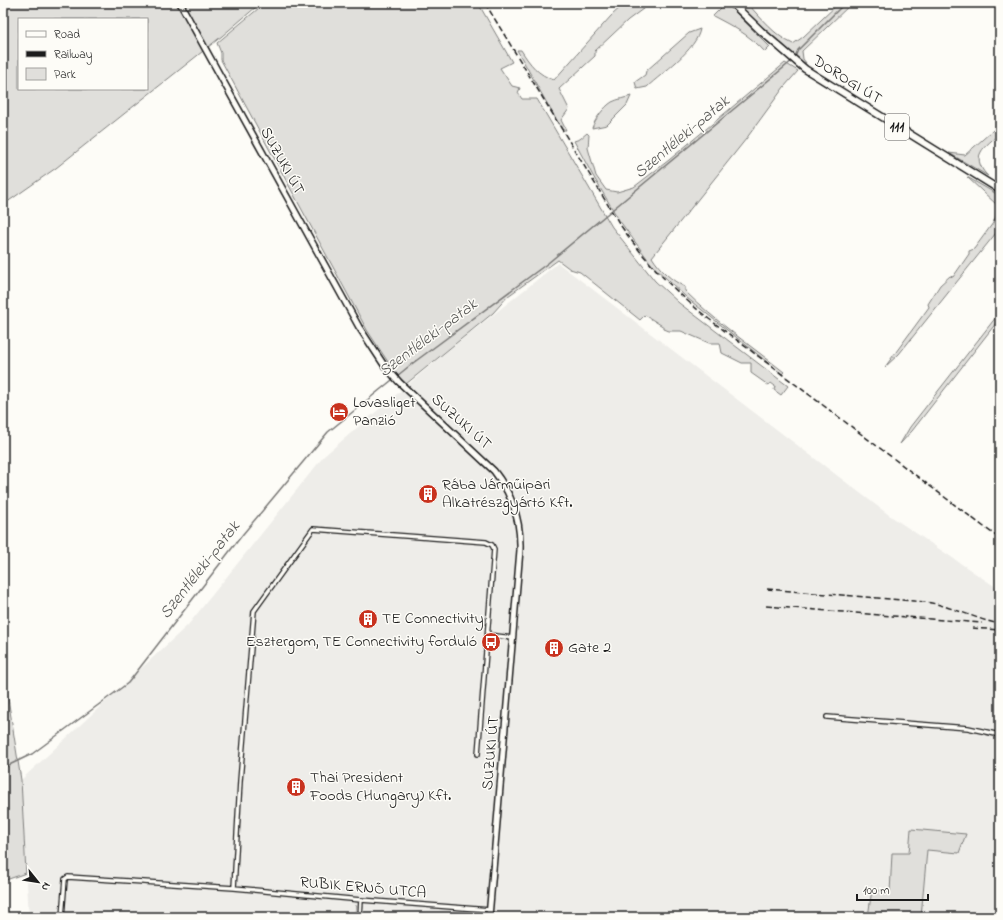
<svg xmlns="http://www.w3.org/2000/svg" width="1003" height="920" font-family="'Indie Flower',sans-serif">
	<rect width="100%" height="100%" fill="#fdfcf7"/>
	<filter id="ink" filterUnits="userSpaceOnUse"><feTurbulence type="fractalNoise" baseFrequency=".025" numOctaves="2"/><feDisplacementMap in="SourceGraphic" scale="8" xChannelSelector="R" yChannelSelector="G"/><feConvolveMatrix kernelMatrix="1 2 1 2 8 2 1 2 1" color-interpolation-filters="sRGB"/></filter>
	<g filter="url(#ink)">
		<path fill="#eeede9" d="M558 263 889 515 1000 590V917H921L927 850 959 853 911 829 909 853H892L890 893 872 889 868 917H501L456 914V917H29L21 780 188 625 324 456 444 354Z"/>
		<path fill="#e0dfdb" stroke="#7e7e7c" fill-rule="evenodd" d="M3 3H254L256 7 222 36 56 168 3 205ZM19 19H147V89H19Z
			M256 3H478L512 62 500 68 512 86 520 88 518 93 522 99H537L612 227 655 281 679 303 788 386 781 395 774 390 775 386 771 383 768 385 751 373V363H742L722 353 720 343H709L681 331H669L664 329V327L645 315 640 320 580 272 570 269 558 260 508 296 493 313 406 384 394 371 367 330 221 60V53L217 43 259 8Z
			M625 3H651L628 20 595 51V56L559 89 569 109 561 120 566 130H562L517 50H521C530 64 538 75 554 80L611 16Z
			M721 3H724L730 7 770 47 765 52C750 35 732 26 713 16L721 8Z
			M737 3H747C760 17 775 36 793 44L803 37 839 3H852L802 51 803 59 806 63H803L779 44Z
			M700 29C697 49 662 73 647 87L637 89 635 82 645 75 646 71 689 33Z
			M785 63 798 71 784 87 746 139 652 257C660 270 671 280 685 287V291C715 321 751 346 784 372L782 374 687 298 652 265 619 220 593 176 574 141 580 139 587 133 589 135 588 148 596 176 606 190 617 192 634 187 669 160Z
			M631 96 627 105 607 125 592 128C595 119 604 107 612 102 618 99 625 98 631 96Z
			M1000 124V133C995 138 984 146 981 152 976 160 982 171 988 176L949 153 965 155Z
			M967 177 1000 196V228L899 354 885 367 929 307 928 304 940 285 950 276 953 277 969 254V251L974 249 993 223 996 216 997 205Z
			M1000 312V318L912 431 900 444 910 427Z
			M4 673 21 780 26 873 3 881Z
			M911 829 966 834 959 853 927 850 921 917H868L872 889 890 893 892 853H909Z
			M456 914 501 917H456Z"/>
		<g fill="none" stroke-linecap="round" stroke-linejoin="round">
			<path stroke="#797876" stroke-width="1.5" d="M795 57 798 50 845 3
				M3 768 32 754 128 683 243 534 328 432 413 363 548 263 793 60
				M355 917 356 906"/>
			<defs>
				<path id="street" d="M488 635 513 638
					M827 717 968 728 1000 735
					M234 888 240 781 254 611 313 529 486 542 492 545 494 549 478 754
					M62 917 65 879 68 877 234 888 361 900 490 910
					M360 917 361 900"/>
				<path id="secondary" d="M180 3 359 327 384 365 399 382 494 471C512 494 521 520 520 550L489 917"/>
				<path id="primary" d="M732 3 761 31 805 69 1000 190"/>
			</defs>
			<use href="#street" stroke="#1c1c1c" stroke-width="6"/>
			<use href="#secondary" stroke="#1c1c1c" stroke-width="8"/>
			<use href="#primary" stroke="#1c1c1c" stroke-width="9"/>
			<use href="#street" stroke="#fdfcf7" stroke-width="3.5"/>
			<use href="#secondary" stroke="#fdfcf7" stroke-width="5"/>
			<use href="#primary" stroke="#fdfcf7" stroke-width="6"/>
			<path stroke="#1c1c1c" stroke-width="1.5" stroke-dasharray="6 3" stroke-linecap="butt" d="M485 3 619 223C644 260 674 291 709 319L1000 539
				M767 589 926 602C952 606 974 619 1000 624
				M766 606 982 623
				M972 628 1000 630"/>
		</g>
	</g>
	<defs>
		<symbol id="hotel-disc" viewBox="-11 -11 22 22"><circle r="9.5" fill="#c8321e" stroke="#fdfcf7"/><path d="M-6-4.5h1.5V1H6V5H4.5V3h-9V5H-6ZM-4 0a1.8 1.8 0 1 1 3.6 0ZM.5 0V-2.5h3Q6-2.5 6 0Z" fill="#fff"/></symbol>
		<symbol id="building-disc" viewBox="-11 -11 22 22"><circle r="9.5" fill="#c8321e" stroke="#fdfcf7"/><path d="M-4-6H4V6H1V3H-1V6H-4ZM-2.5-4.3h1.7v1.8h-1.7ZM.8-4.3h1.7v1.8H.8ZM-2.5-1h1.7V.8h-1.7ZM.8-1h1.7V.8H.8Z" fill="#fff"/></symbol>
		<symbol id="bus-disc" viewBox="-11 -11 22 22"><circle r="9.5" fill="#c8321e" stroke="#fdfcf7"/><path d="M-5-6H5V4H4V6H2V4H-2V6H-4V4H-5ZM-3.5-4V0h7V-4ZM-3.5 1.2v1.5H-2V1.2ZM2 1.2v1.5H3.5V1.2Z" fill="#fff"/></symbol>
	</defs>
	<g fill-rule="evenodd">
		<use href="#hotel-disc" x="328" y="401" width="22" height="22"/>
		<use href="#building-disc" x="417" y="483" width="22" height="22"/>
		<use href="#building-disc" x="357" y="608" width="22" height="22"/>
		<use href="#bus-disc" x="480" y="631" width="22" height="22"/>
		<use href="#building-disc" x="543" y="637" width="22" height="22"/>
		<use href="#building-disc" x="285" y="776" width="22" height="22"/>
	</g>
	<g text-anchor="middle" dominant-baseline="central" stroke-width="3" stroke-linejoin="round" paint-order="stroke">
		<rect fill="#fdfcf7" stroke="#605f5e" stroke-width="1" x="885" y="114" width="24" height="26" rx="3"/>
		<g font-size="15" font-weight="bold" fill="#1c1c1c">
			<text x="897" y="127">111</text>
		</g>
		<g font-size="16" fill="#1c1c1c" stroke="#fdfcf7">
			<text transform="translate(847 80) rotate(32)">DOROGI ÚT</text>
			<text transform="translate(282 161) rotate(61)">SUZUKI ÚT</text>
			<text transform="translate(461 422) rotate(42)">SUZUKI ÚT</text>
			<text transform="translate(491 753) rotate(-85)">SUZUKI ÚT</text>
			<text transform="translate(363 888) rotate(5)">RUBIK ERNŐ UTCA</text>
		</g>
		<g font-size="16" fill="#1c1c1c" stroke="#fdfcf7" text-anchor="start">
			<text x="353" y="403">Lovasliget<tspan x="353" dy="18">Panzió</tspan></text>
			<text x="442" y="485">Rába Járműipari<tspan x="442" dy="18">Alkatrészgyártó Kft.</tspan></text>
			<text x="382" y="619">TE Connectivity</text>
			<text x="477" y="642" text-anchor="end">Esztergom, TE Connectivity forduló</text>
			<text x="568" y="648">Gate 2</text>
			<text x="310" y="778">Thai President<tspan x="310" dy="18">Foods (Hungary) Kft.</tspan></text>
		</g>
		<g font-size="17" font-style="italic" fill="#5a5a58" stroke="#fdfcf7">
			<text transform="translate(682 137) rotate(-40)">Szentléleki-patak</text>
			<text transform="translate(428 338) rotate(-37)">Szentléleki-patak</text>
			<text transform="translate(200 570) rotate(-52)">Szentléleki-patak</text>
		</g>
	</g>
	<rect width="1003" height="920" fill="none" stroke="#fdfcf7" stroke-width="16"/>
	<rect x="8" y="8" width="987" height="904" fill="none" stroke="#1c1c1c" stroke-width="1.5" filter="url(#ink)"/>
	<rect x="18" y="18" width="130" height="72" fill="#fdfcf7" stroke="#a3a29f"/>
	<rect x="26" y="31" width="20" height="6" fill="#fdfcf7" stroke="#a3a29f"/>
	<text x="54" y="38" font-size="12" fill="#1c1c1c">Road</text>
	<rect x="26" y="51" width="20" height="6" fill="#1c1c1c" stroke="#a3a29f"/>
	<text x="54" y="58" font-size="12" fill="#1c1c1c">Railway</text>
	<rect x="26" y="68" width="20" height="12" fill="#e0dfdb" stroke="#a3a29f"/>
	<text x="54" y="78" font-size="12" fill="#1c1c1c">Park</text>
	<g transform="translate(38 882) rotate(120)" stroke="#fdfcf7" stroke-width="3" paint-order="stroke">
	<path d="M0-3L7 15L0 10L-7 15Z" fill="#1c1c1c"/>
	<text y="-6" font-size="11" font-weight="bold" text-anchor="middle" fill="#1c1c1c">N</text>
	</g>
	<path d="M857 894v6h71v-6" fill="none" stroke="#1c1c1c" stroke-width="2"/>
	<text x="863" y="894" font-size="12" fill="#1c1c1c" stroke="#fdfcf7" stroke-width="3" paint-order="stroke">100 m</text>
</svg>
